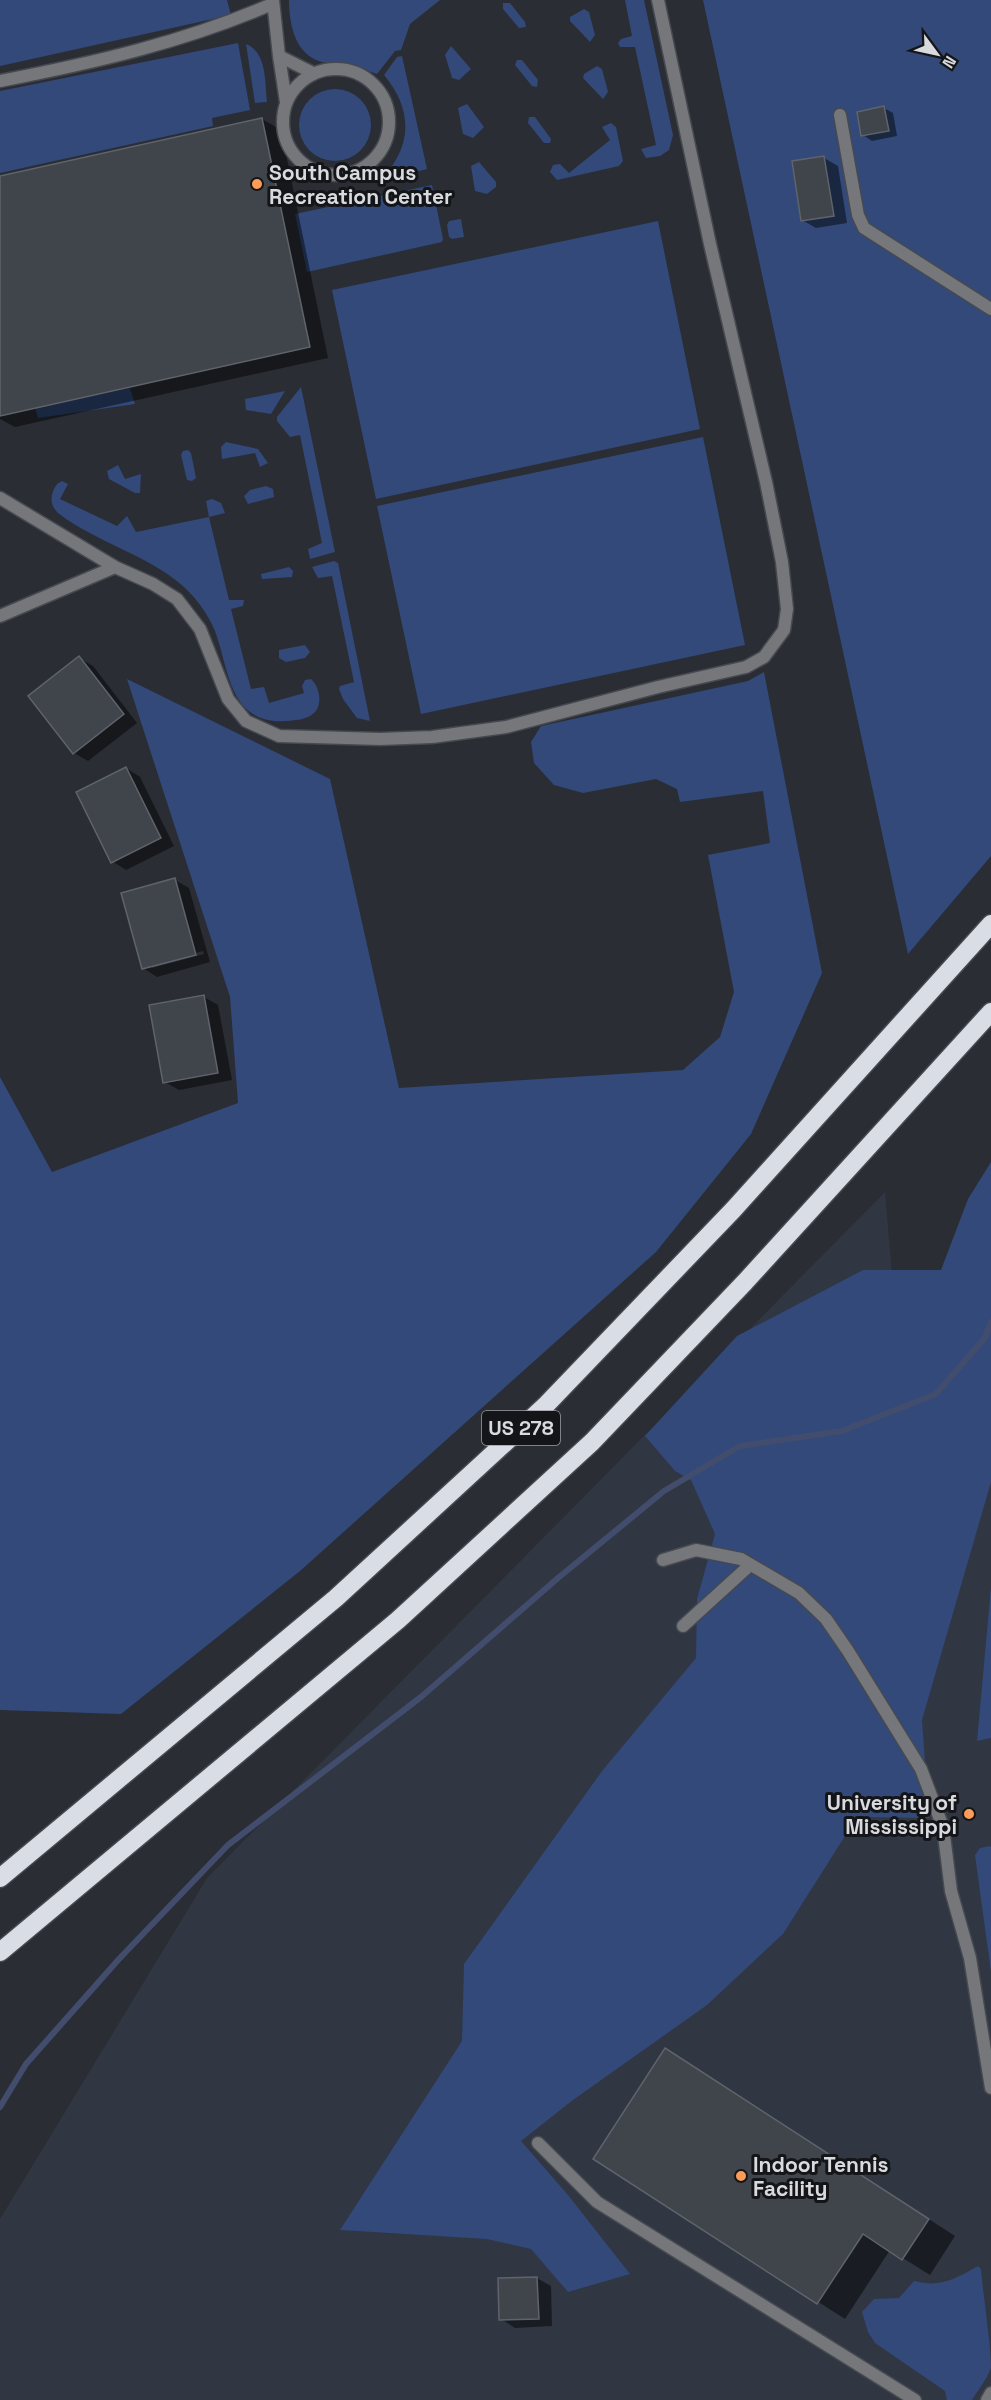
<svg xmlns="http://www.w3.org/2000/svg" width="991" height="2400" font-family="'Space Grotesk',sans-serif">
	<rect width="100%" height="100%" fill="#2a2d34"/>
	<path fill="#303642" d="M885 1192 902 1393 991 1250V2400H0V2219L207 1878Z"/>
	<path fill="#32497a" d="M0 0H227L231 15 0 66Z
		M289 0H440L410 24 401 50 395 51 377 74C367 71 356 64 346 63 338 61 330 63 322 62 295 55 289 24 289 0Z
		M625 0H644L673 135 669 150 660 156 646 158 641 149 656 145 635 47H620L618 43 621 39 632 36Z
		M703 0H991V856L908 954Z
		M503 3H510L525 22 526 27 519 28 503 9Z
		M584 9 589 12 595 35 590 42 570 21V17Z
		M238 43 250 110 212 118 213 126 0 173V91Z
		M246 44C267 52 265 83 267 102L255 103Z
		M451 46 471 69 459 80 452 78 445 55Z
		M402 56 427 169 395 177 392 166C414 135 407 102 384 75L397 57Z
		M517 60H522L538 80 537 87 532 86 515 65Z
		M597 66 602 69 608 92 603 99 583 78 584 74Z
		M299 125a36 36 0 1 1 72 0a36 36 0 1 1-72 0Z
		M467 104 484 127 473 138 463 134 458 108Z
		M529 117H535L551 139 550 143H544L528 123Z
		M611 123 616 127 623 161 619 166 557 180 550 172 553 165 560 164 569 173 610 140 602 127Z
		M479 162 496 182V187L487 194 475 191 471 166Z
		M432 185 443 239 442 242 307 272 295 214Z
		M461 219 464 237 452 239 449 237 447 225 449 221Z
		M658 221 700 429 376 499 332 290Z
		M301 387 335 552 310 559 308 549 322 543 300 435 290 437 277 421V417Z
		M130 388 135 404 38 418 35 408Z
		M285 391 271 414 246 410 245 399Z
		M703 437 745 645 421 714 377 506Z
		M226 442 258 449 268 463 260 467 255 453 222 459 221 447Z
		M188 450 191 453 196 478 192 481 187 480 181 455 183 451Z
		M118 465 125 479 141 474 140 493H135L109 479 107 471Z
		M62 481 68 484 60 499 117 526 127 516 136 532 209 517 206 501 212 499 221 503 225 513 209 517 229 600H244L243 606 231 609 251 689 264 687 269 703 304 693 302 686 305 680 311 679C319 686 323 703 315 712 307 720 297 720 286 721 229 725 229 669 215 631 208 614 197 599 184 587 147 554 97 543 58 513 49 504 50 494 57 484Z
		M266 486 273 489 274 497 248 504 244 496 250 490Z
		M334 561 338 563 370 721 357 718 343 699 339 689 340 686 354 682 332 576 318 578 312 567Z
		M289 567 293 571 292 577 262 579 261 574Z
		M305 645 310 652 305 658 286 662 279 658V650Z
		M764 672 822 973 751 1134 656 1252 300 1571 121 1714 0 1710V1077L52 1172 238 1103 230 997 127 679 330 779 399 1088 683 1070 720 1037 734 992 708 855 770 843 763 791 680 802 677 789 656 779 583 793 554 785 534 763 531 742 541 726 748 681Z
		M991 1162V1482L922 1720 929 1818 857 1817 783 1934 707 2005 573 2100 521 2141 568 2195 630 2274 568 2292 531 2249 487 2239 340 2230 462 2041 464 1964 602 1771 696 1658 697 1599 715 1534 691 1480 675 1471 645 1436 737 1336 863 1270H941L968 1199Z
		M991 1587V1738L977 1741Z
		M990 1846 991 1847V1972L975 1855 980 1848Z
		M978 2266 981 2269C983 2294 991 2344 991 2367 988 2378 978 2390 972 2400H947L945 2391 875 2343 868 2332 862 2312 874 2299 899 2298 914 2281C940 2288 955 2279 978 2266Z"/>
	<path fill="#0007" fill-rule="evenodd" d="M884 108 893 113 897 136 872 141 863 135Z
		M262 119 281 130 328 358 15 427 0 419V178Z
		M824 158 838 166 847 223 816 228 802 220Z
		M79 658 93 666 137 723 88 761 74 753Z
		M126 768 140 777 174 846 126 870 112 861Z
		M175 880 189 888 210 962 157 977 143 968ZM203 951 204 954 152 968V965Z
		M204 997 218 1005 232 1080 179 1090 165 1082Z
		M666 2050 955 2236 930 2275 890 2250 845 2319 595 2159Z
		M537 2278 551 2286 552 2326 515 2328 501 2319Z"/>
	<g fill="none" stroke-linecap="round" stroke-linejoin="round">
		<path stroke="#424d6e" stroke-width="6" d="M0 2107 26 2064 119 1959 228 1845 421 1697 558 1578 664 1491 740 1446 842 1431 936 1394 985 1338 991 1322"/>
	</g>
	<path fill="#40444b" stroke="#5f636b" stroke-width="1.5" d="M884 106 889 131 861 136 857 112Z
		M262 118 310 347 0 416V176Z
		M824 156 834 216 801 221 792 161Z
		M79 656 124 714 73 754 28 696Z
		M126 767 161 838 111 863 76 792Z
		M175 878 196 955 142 969 121 893Z
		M204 995 218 1073 163 1083 149 1005Z
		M665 2048 929 2219 902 2260 863 2234 817 2304 593 2159Z
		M537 2277 539 2319 499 2320 498 2278Z"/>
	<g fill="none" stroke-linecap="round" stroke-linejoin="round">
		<defs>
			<path id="lane" d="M840 115 858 215 864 228 991 309
				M683 1626 750 1565
				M538 2143 597 2202 915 2400"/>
			<path id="street" d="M273 0 279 56 313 73
				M279 56 286 102
				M283 122a53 53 0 1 1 106 0a53 53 0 1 1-106 0Z
				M0 81C93 63 185 42 272 4
				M0 498 115 567 153 584 177 599 200 629 228 699 246 721 279 736 380 739 432 737 506 727 658 687 746 667 764 657 784 630 787 609 782 562 766 482 710 244 658 0
				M0 616 115 567
				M663 1560 696 1550 741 1559 799 1593 826 1619 848 1651 921 1769 943 1827 951 1891 970 1958 991 2088
				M987 2400 991 2393"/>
			<path id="highway" d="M0 1878 336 1598 545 1406 733 1210 991 924
				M0 1952 398 1620 592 1442 745 1282 991 1012"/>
		</defs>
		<use href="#lane" stroke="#46494f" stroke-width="15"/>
		<use href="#street" stroke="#46494f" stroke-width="15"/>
		<use href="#highway" stroke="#46494f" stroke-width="21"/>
		<use href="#lane" stroke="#75777a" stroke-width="12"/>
		<use href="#street" stroke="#75777a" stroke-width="12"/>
		<use href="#highway" stroke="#d9dde6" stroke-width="18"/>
	</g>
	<g fill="#fe9c57" stroke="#141518" stroke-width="2">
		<circle cx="257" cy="184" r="6"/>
		<circle cx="969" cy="1814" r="6"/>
		<circle cx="741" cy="2176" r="6"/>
	</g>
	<g text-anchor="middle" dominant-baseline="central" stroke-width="6" stroke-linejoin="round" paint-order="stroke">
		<rect fill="#141518" stroke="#9d9fa3" stroke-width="1.5" x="482" y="1411" width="78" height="34" rx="4.5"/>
		<g font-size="20" font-weight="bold" fill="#d8dade">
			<text x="521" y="1428">US 278</text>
		</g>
		<g font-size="21" font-weight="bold" fill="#d8dade" stroke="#141518" text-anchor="start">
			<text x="269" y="172">South Campus<tspan x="269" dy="24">Recreation Center</tspan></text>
			<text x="957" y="1802" text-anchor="end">University of<tspan x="957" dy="24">Mississippi</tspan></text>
			<text x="753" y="2164">Indoor Tennis<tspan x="753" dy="24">Facility</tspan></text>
		</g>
	</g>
	<g transform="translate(937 54) rotate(123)" stroke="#141518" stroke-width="4.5" paint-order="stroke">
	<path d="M0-4.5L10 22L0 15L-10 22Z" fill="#d8dade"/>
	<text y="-9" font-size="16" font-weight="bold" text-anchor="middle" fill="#d8dade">N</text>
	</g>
</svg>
